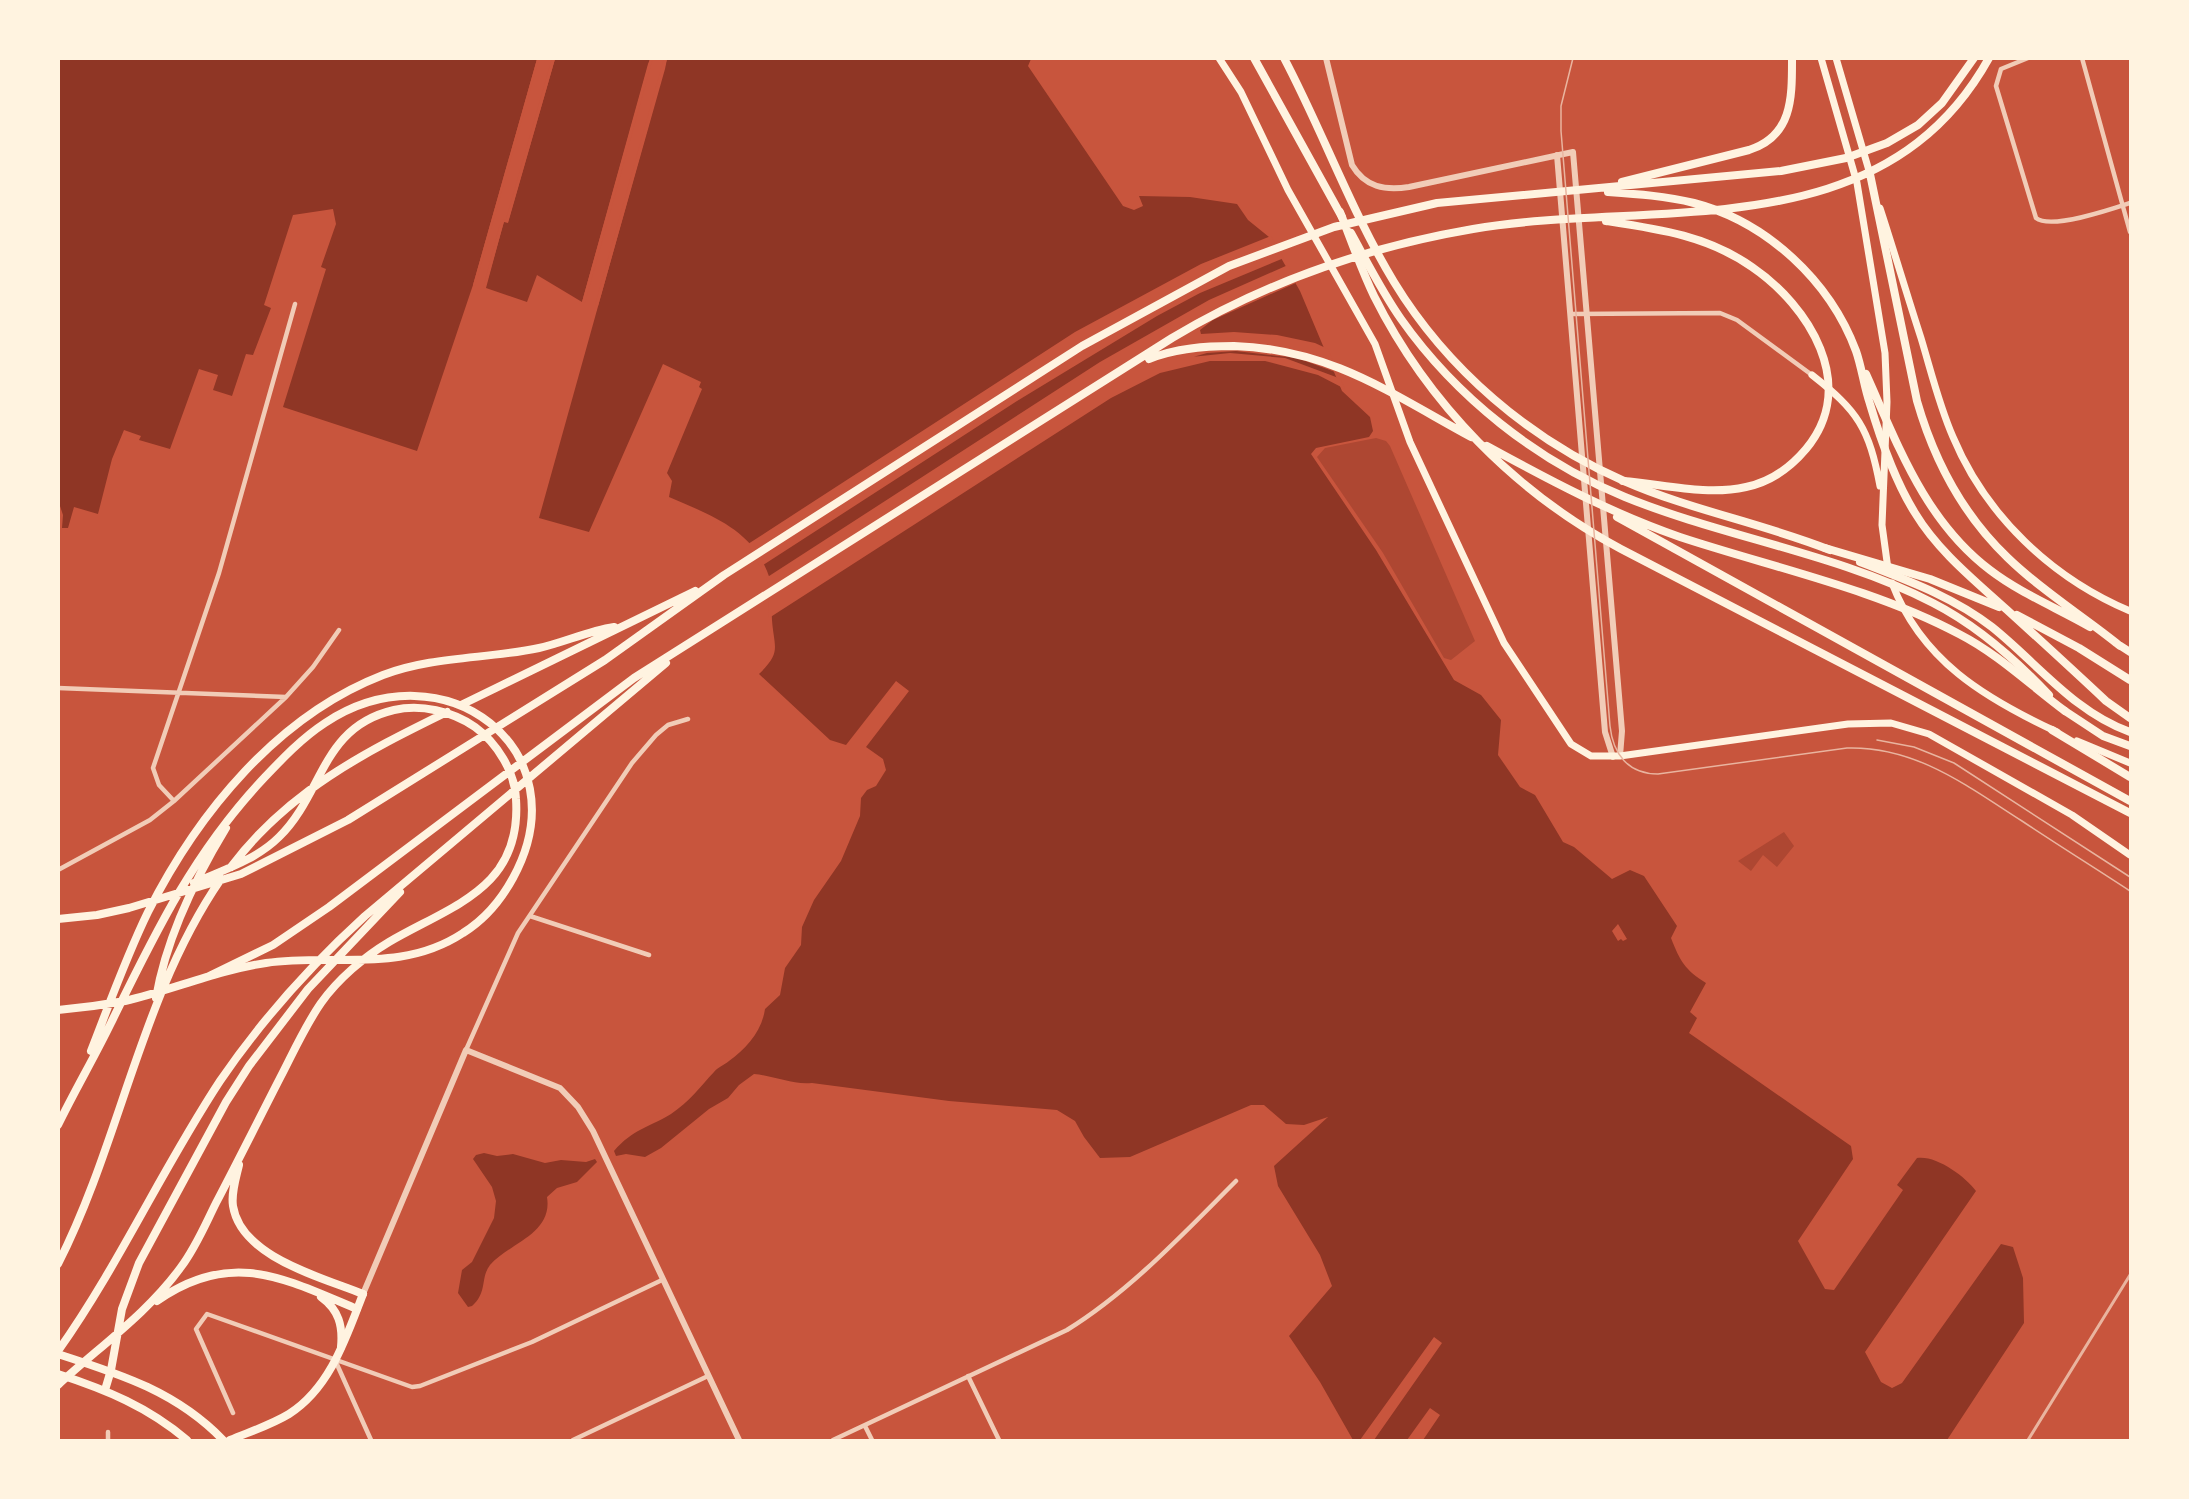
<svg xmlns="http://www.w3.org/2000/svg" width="2189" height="1499" font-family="Mulish,sans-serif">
	<rect width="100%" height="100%" fill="#c8553d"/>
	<path fill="#ae4732" d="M1376 438 1386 441 1390 446 1475 641 1451 660 1444 658 1383 553 1317 457 1325 448Z
		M1784 832 1794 846 1777 867 1763 855 1751 871 1738 861Z"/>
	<path fill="#8f3625" d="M58 59H537L473 285 417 451 283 407 326 269 321 267 336 224 333 209 293 215 264 305 271 308 253 355 246 354 232 396 213 390 218 375 199 369 170 449 139 440 141 436 124 430 112 459 98 514 74 507 68 528H62L63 515 58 500Z
		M555 59H650L582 302 537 275 527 302 486 288 504 221 508 222Z
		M667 59H1031L1028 66 1123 206 1134 210 1143 206 1139 196 1190 197 1237 204 1248 220 1269 237 1300 291 1342 391 1370 417 1373 431 1369 437 1316 448 1311 454 1376 550 1454 680 1481 695 1501 720 1498 755 1520 787 1535 795 1563 842 1574 847 1612 879 1630 870 1644 876 1677 926 1671 938C1680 961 1685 970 1706 983L1690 1012 1697 1018 1689 1033 1851 1146 1853 1159 1798 1241 1825 1289 1834 1290 1903 1190 1897 1185 1917 1158C1936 1155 1965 1176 1976 1191L1865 1352 1881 1382 1892 1388 1902 1383 2001 1244 2013 1247 2023 1278 2024 1323 1947 1440H1423L1440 1415 1430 1408 1407 1440H1374L1442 1343 1434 1337 1360 1440H1353L1320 1382 1289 1336 1332 1286 1320 1255 1278 1186 1274 1166 1328 1117 1304 1125 1286 1124 1264 1105H1251L1130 1157 1100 1158 1084 1137 1075 1121 1057 1110 949 1101 812 1083C792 1085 775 1076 754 1074L739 1085 728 1098 709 1109 661 1148 645 1157 626 1154 616 1156 614 1151C633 1129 648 1128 671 1114 689 1102 700 1087 714 1072 718 1067 724 1065 729 1061 746 1049 762 1031 765 1009L780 995 785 968 801 945 802 927 814 900 841 861 860 816 861 798 867 790 876 786 886 770 883 759 866 747 909 691 896 681 846 745 830 740 759 674C782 652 774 648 772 620 771 608 774 594 771 583 757 531 713 516 669 497L672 481 667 473 702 389 699 387 701 382 663 364 589 532 539 518Z
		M484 1153 497 1156 513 1154 545 1163 561 1160 586 1162 595 1159 597 1162 577 1182 557 1188 547 1197C553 1234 509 1243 490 1265 480 1278 488 1292 472 1306L468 1307 458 1293 462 1270 472 1262 494 1218 496 1201 492 1187 473 1159 476 1155Z"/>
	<path fill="#c8553d" d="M540 58 539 59 475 286 473 285 537 59Z
		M552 58 555 59 508 223 504 222 485 289 483 288 501 220 506 219Z
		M653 58 585 303 582 302 648 64 650 59Z
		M664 58 667 59 665 69 598 306 595 305Z
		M1271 236 1284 258 1200 293 1157 316 1017 401 760 567 748 544 1075 332 1201 264Z
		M1288 265 1298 282 1213 320 1200 330 1201 334 1234 332 1277 335 1315 343 1328 349 1338 373 1297 358 1236 351 1207 353 1161 366 1191 357 1230 353 1285 358 1336 377 1341 380 1345 389 1318 375 1265 361H1210L1160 373 1111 398 769 618 768 584 766 578 1100 362 1209 300Z
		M1618 924 1627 939 1623 941 1621 939 1618 941 1612 931Z"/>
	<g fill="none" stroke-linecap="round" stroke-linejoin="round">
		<path stroke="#f1ccb7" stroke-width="4.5" d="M2028 58 2001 69 1996 86 2036 218C2051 230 2112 209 2130 203
			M2082 58 2130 232
			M1571 314 1720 313 1737 320 1812 375
			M58 688 286 697
			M174 801 159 785 153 768 219 573 295 304
			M58 870 150 820 174 801 286 697 313 667 339 630
			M530 916 649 955
			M466 1050 518 933 632 763 656 735 668 725 688 719
			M335 1360 371 1440
			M968 1376 999 1440
			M233 1413 196 1329 207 1314 412 1387 420 1386 532 1342 662 1280
			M865 1426 872 1440
			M108 1440V1432
			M573 1440 708 1376
			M833 1440 1067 1330C1130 1291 1183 1234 1236 1181"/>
		<path stroke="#f1ccb7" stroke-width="6" d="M1326 58 1352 165C1365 187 1385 191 1409 187L1573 152 1622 731 1620 756
			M1557 155 1605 732 1613 757
			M363 1294 466 1050 560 1088 578 1107 593 1131 739 1440"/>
		<path stroke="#fff3e0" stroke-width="7" d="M1219 58 1241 92 1288 190 1375 344 1410 442 1504 643 1571 744 1591 756H1620L1848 724 1891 723 1929 734 2072 815 2130 855
			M1821 58 1857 183 1885 353 1887 402 1882 525 1888 569
			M1836 58 1870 174
			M1880 208C1894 251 1907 295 1921 338 1931 371 1939 405 1953 437 1986 516 2052 578 2130 611
			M1812 375C1858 411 1869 428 1880 486
			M1892 583C1921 660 1984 698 2057 732
			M2077 741 2130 763"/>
		<path stroke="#fff3e0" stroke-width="8" d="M1254 58 1342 217
			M1284 58C1323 132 1351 211 1394 282 1447 369 1530 440 1624 481 1690 510 1762 523 1830 550
			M1351 233C1367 262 1382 292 1401 319 1456 397 1537 461 1625 497 1723 537 1839 554 1933 603 1976 625 2016 660 2049 695
			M1860 562C1906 580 1952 596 1992 627 2037 663 2074 712 2130 732
			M58 1354C120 1374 177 1392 223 1440
			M58 1374C107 1390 148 1407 187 1440
			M230 1440C249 1432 271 1425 289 1414 330 1388 346 1338 363 1294"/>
		<path stroke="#fff3e0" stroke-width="8" d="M2065 711 2103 736 2130 746"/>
		<path stroke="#fff3e0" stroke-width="8" d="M1870 174 1917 401C1934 460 1963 515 2008 558 2042 591 2083 616 2120 646
			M1622 182 1749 150C1793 136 1792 97 1792 58
			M1608 192C1637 194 1666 196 1694 203 1767 222 1830 281 1856 351 1862 368 1864 387 1870 404 1881 441 1895 481 1915 513 1938 551 1973 579 2006 609 2039 639 2073 670 2106 701L2130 718
			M1340 212C1351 240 1361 269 1374 296 1428 404 1516 493 1621 549L2130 813
			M1606 221C1659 229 1708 236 1752 267 1809 306 1859 385 1806 449 1790 468 1770 482 1746 487 1706 496 1663 484 1623 481
			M1149 359C1176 348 1205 346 1234 346 1330 349 1390 393 1471 437
			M1866 374C1898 445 1925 521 1990 570 2020 593 2057 608 2090 627
			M1487 446C1551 481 1611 513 1680 537 1771 567 1875 589 1959 634 1998 654 2030 685 2065 711
			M1617 517 2130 801
			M1825 548 1930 579 1999 607
			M2017 615 2079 648 2130 680
			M2116 643 2130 652
			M461 705 695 591
			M2052 730 2130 777
			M231 867C287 792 365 752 447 712
			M58 919 97 915 129 908 241 874 348 820 605 660 724 575 1082 346 1229 266 1334 227 1437 203 1781 171 1846 158 1887 143 1918 125 1942 103 1974 58
			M207 977 273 945 329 907 634 678 1172 338C1264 283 1367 247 1473 229 1653 198 1881 252 1989 58
			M156 998C166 939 195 879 226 828
			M58 1010C81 1008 103 1005 125 1001 172 990 218 970 266 963 334 953 401 974 463 933 484 920 501 900 513 878 583 750 444 644 325 723 302 738 283 758 264 778 194 852 155 933 111 1023 94 1058 75 1090 58 1125
			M91 1051C109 1005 126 957 148 912 198 813 277 716 383 675 432 656 488 659 539 648 565 642 588 631 614 627
			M239 1165C236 1178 231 1193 233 1206 241 1257 321 1277 363 1294
			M58 1264C121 1140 141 995 221 879
			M321 1297C339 1310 343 1326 341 1347
			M157 1301C231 1249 283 1278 357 1309
			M58 1351C119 1265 162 1169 220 1081 261 1021 311 965 365 916L666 663
			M58 1385C99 1347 148 1313 181 1267 196 1247 205 1225 216 1203 238 1161 259 1119 280 1078 293 1053 305 1026 321 1003 338 979 364 957 389 942 452 905 522 889 516 799 515 772 497 743 475 727 452 711 421 704 394 710 321 727 324 793 279 837 256 860 223 870 194 883
			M105 1390 111 1370 122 1309 139 1263 226 1102 249 1066 308 989 400 892"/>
		<path stroke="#e9b49f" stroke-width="1.5" d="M1573 58 1561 106V131L1610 726C1613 754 1628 774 1658 774L1847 748C1916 746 1967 786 2022 821 2058 845 2095 868 2130 891
			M1877 740 1914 747 1954 763 2130 877"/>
		<path stroke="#e9b49f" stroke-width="3" d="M2028 1440 2130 1275"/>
	</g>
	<rect width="2189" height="1499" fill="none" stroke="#fff3e0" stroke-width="120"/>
</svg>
